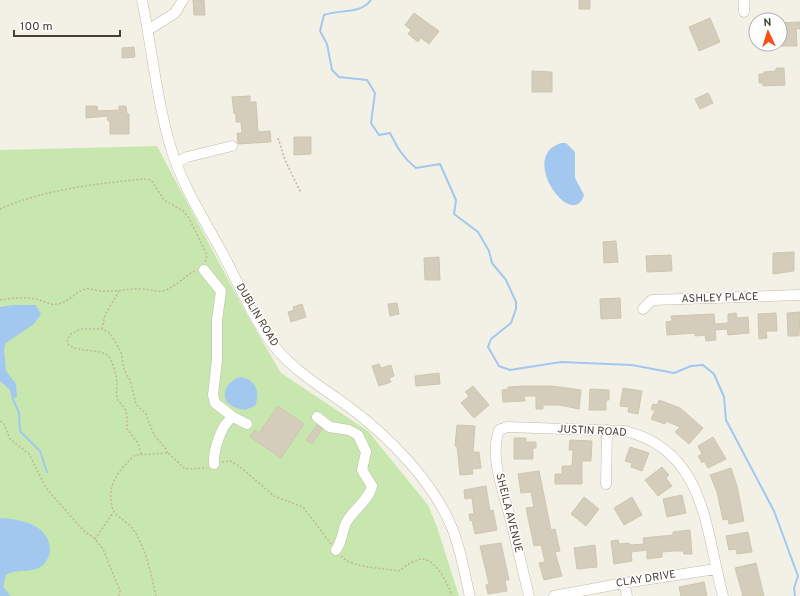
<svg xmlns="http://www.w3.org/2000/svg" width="800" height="596" font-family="Overpass,sans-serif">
	<rect width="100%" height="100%" fill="#f3f0e6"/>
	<path fill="#c8e7ae" d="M157 146 247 315 281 373 368 431 428 505 437 527 459 596H0V150Z"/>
	<path fill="#a2c8f0" d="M561 143H566L575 152V178L584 195C573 232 517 157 561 143Z
		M13 305H36L41 314 34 324 6 343 4 349 6 371 16 384 17 397 12 399 10 390 0 381V307Z
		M240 377C255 378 261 393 255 406L245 410C239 409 231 407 227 402 220 391 230 380 240 377Z
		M0 518C19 519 50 524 50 550 50 555 46 563 42 566 32 574 16 568 6 575L3 587 11 596H0Z"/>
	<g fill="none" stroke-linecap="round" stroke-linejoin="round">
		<path stroke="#a2c8f0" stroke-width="2" d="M371 0C360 15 339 9 324 15L320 31 327 44 332 70 339 77 367 80 375 93 371 123 379 135 390 133C397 147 403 158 416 168L440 164 456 200 454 214 478 232 489 251 492 263 506 280 516 302V309L511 323 491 339 488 347 499 366 510 370 561 362 632 365 674 373 691 366 703 365 714 374 724 397 726 420 774 511 798 576 794 588 795 596
			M13 399 19 413 20 431 40 451 47 472"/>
	</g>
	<path fill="#d4cdbb" stroke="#cfc6af" d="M193 0H204L205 15H194Z
		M579 0H590V9H579Z
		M414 13 439 31 429 44 421 38 418 42 408 34 411 30 405 25Z
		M710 18 720 42 699 51 689 27Z
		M800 22V29H796L797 46H780V23Z
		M134 47 135 57 122 58V48Z
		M776 68H784L785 85 763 86V83H759V74H764V72L776 71Z
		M532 71 552 72V92H532Z
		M708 93 713 103 700 109 695 99Z
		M250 96V102H256L258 132 270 131 271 142 238 144 237 133H242L241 122H236V113L234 114 232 97Z
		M86 106H97L98 111 119 110V106H126L127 114H129V134H110V121H108L107 116 86 118Z
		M294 137H311V154L294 155Z
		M616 241 618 262 604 263 603 242Z
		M794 252V271L773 274V253Z
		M671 255 672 271 647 272 646 256Z
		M439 257 440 280H425L424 258Z
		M620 298 621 318 601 319 600 299Z
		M397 303 399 314 390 316 388 304Z
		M302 304 306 317 291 322 288 312 294 310 293 307Z
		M800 312 799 336H788L787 313Z
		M736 313 737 318 748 317 749 333 728 335 727 329 715 330 716 340 706 341 705 335 695 336V333L667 335 666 322 672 321 671 316 714 314 715 324 728 323V314Z
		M776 313 777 331H766L767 338 759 339 758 314Z
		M379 364 381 368 391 365 394 376 389 378 391 382 379 386 372 366Z
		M439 373 440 384 416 386 415 376Z
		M473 386 489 405 474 418 461 403 469 396 465 392Z
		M524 386H552L581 390 579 409 559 405H543V409H536V396H524L525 401 503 402 502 390 508 389V387Z
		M623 388 642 391 638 414 628 412 629 407 620 406Z
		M590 389 609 390V400H606V410H589Z
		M659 400 680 408 703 428 689 444 675 432 680 427 666 421 665 424 651 419 655 411 651 409 653 404 657 405Z
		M278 406 304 424 281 458 250 437 255 430 259 433Z
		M317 425 322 429 312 444 306 440Z
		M457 425 475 426 473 452H479L481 468 472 469 473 474 460 475 457 446H455Z
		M713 437 726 459 708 468 704 461 702 463 698 456 702 454 698 446Z
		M514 438H526V442H536V448H533V459H514Z
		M570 440 592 441 591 461H582V484H555V474H562V466H572L573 450H569Z
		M630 447 649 453 642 471 631 467 632 463 625 461Z
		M662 467 669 475 666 478 672 486 658 496 645 480Z
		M731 468 737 486 744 521 729 524 728 519 723 520 717 492 710 475Z
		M539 471 551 530 555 529 560 551 555 552 562 576 544 580 539 563 545 562 541 545 534 546 526 508 534 507 531 492 521 493 518 474Z
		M486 486 490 511 493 510 497 530 475 534 472 520 470 521 469 514H474L472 498 465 499 464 490Z
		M682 495 686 513 667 517 663 499Z
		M584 497 599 509 586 526 571 514Z
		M632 497 642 515 624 525 614 508Z
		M690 530 692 554H684L683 551H674L662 552V557L647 559V550L631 552 632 561 614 564 611 541 618 540 619 544 629 543 630 545 644 544 643 538 673 535V532Z
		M748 532 752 552 737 554 736 549 729 550 726 536Z
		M501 543 509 580H505L507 591 488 594 486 585 489 584 480 546Z
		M595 545 597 567 577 569 574 548Z
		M756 563 764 596H743L735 568Z
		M704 582 707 596H681L679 587Z"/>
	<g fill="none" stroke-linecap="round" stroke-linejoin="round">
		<defs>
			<path id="minor" d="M142 0C152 48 156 98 170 145 181 184 205 221 224 256 239 285 254 320 274 346 296 373 325 389 353 410 391 439 434 483 452 528 461 549 464 573 470 596
				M744 12V0
				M148 30 175 13 183 0
				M176 163 187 157 232 146
				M204 270 221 291 217 320V360L213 395 215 403 233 417
				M643 309 652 300 800 295
				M317 417 330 427 349 430 358 435 366 452 362 470 372 486C369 501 352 510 346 523 342 532 342 542 336 550
				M214 464C213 451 221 424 233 417L247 424
				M606 484 607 430
				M624 583 627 596
				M529 596C523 571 517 546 511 521 504 493 489 458 499 430L507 427 625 431C706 451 705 529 723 596
				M554 596 624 583 716 569"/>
		</defs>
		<use href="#minor" stroke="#c1bcab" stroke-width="11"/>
		<path stroke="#c0b69a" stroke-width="1.5" stroke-dasharray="2 2" stroke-linecap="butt" d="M278 138 285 160 301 193
			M0 209C42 190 99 183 144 179L151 180 164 200 183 211 189 218 207 255 205 263
			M0 300C13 298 27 296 39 300 46 302 50 305 57 304 69 303 75 291 86 289 91 288 96 291 101 291 114 292 125 289 137 289 145 288 154 292 162 291 174 289 184 276 195 271
			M102 329 105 315 119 291
			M0 421 4 424 10 439 29 454 46 488 83 530 95 539 103 549 120 591 119 596
			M141 454 138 443 127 429V416L125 409 117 399C116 393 117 389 117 383 117 377 114 368 112 362 106 345 79 355 68 344L67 340 71 334 81 329H102L110 333 121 352 124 370 130 380 136 404 146 414 154 435 166 449 168 453
			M222 462 230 461 239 466 274 496 303 507 331 544
			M95 539 113 513
			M341 556C351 568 383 568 399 571 406 566 413 560 421 559 435 558 449 585 452 596
			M156 596C151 573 146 549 133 529 129 523 120 519 115 513 113 511 112 508 112 505 106 484 121 468 135 455L168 453 185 469 207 468"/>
		<use href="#minor" stroke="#fff" stroke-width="10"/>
	</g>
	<g text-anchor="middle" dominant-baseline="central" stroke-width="3" stroke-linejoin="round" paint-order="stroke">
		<g font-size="11" fill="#464135" stroke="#fff">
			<text transform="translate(720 298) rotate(-2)">ASHLEY PLACE</text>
			<text transform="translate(257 315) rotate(59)">DUBLIN ROAD</text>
			<text transform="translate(592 431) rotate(3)">JUSTIN ROAD</text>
			<text transform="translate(509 513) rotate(76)">SHEILA AVENUE</text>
			<text transform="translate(646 579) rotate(-9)">CLAY DRIVE</text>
		</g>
	</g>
	<g transform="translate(768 32) rotate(356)"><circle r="19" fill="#ffffff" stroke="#b5b3ae"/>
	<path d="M0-3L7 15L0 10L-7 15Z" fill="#f94f16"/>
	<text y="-6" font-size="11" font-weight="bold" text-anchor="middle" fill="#464135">N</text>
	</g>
	<path d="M14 30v6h106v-6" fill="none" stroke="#464135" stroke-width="2"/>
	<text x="20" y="30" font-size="12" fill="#464135" stroke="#ffffff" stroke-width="3" paint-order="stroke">100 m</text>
</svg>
